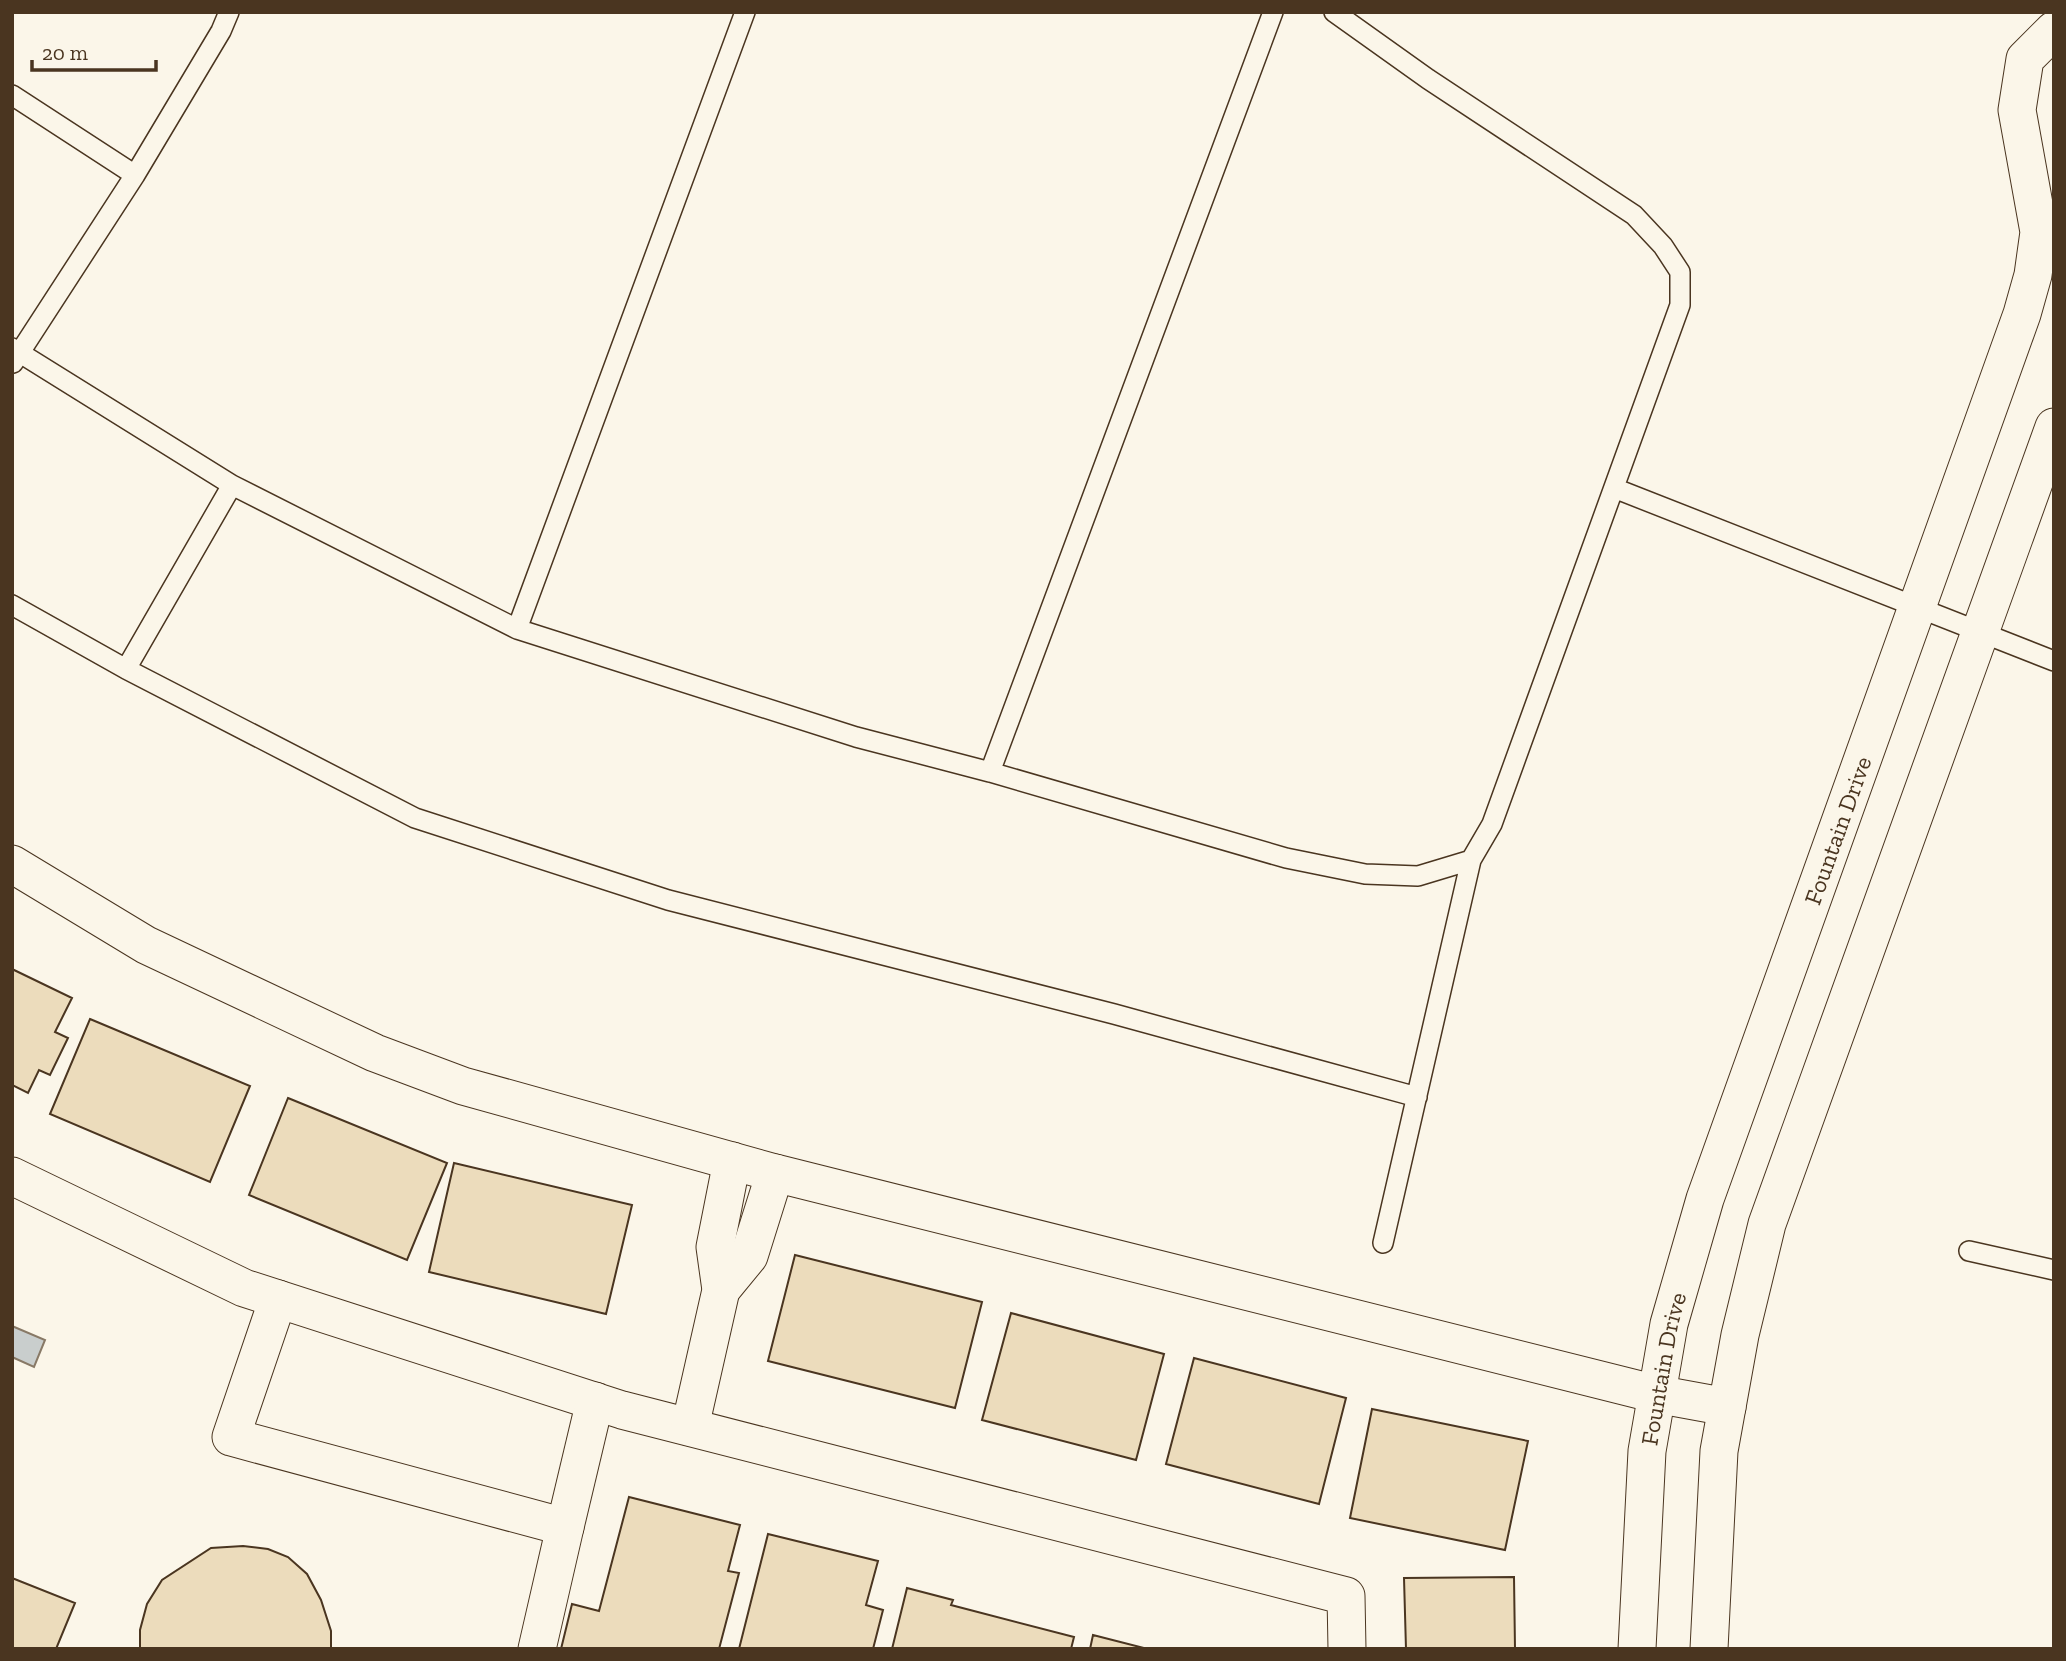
<svg xmlns="http://www.w3.org/2000/svg" width="2066" height="1661" font-family="'Zilla Slab',serif">
	<rect width="100%" height="100%" fill="#fbf6e9"/>
	<path fill="#c9cecd" stroke="#887966" stroke-width="2" d="M12 1326 45 1340 34 1367 12 1357Z"/>
	<path fill="#ecdcbc" stroke="#4a3520" stroke-width="2" d="M12 969 72 998 55 1032 68 1038 50 1075 39 1070 28 1093 12 1085Z
		M90 1019 250 1086 210 1182 50 1114Z
		M288 1098 447 1163 407 1260 249 1195Z
		M454 1163 632 1205 606 1314 429 1272Z
		M795 1255 982 1302 955 1408 768 1361Z
		M1011 1313 1164 1354 1136 1460 982 1420Z
		M1194 1358 1346 1398 1319 1504 1166 1464Z
		M1372 1409 1528 1441 1505 1550 1350 1518Z
		M629 1497 740 1525 728 1571 739 1573 719 1649H561L572 1604 599 1611Z
		M768 1534 878 1561 866 1605 883 1610 873 1649H739Z
		M243 1546 268 1549 288 1557 307 1574 321 1600 331 1631V1649H140V1630L147 1604 162 1580 211 1548Z
		M1514 1577 1515 1649H1406L1404 1578Z
		M12 1578 75 1603 56 1649H12Z
		M907 1588 953 1600 951 1605 1074 1637 1071 1649H892Z
		M1093 1635 1144 1648V1649H1090Z"/>
	<g fill="none" stroke-linecap="round" stroke-linejoin="round">
		<defs>
			<path id="service" d="M12 95 135 175
				M12 348 232 485 517 629 856 737 990 772 1286 858 1365 874 1418 876 1471 860 1492 824 1680 305V272L1663 246 1634 215 1428 79 1334 12
				M13 363 135 175 221 31 229 12
				M1614 488 2054 661
				M12 605 126 669 415 818 668 900 1114 1014 1417 1097
				M517 629 745 12
				M126 669 232 485
				M990 772 1273 12
				M1383 1243 1471 860
				M1969 1251 2054 1270"/>
			<g id="minor">
				<path d="M12 864 146 945 375 1053 463 1086 775 1173 1656 1394 1727 1407"/>
				<path d="M12 1176 244 1288 622 1410 1346 1596 1347 1649"/>
				<path d="M721 1290 749 1256 775 1173"/>
				<path d="M278 1299 231 1437 565 1527 537 1649"/>
				<path d="M690 1427 721 1290 715 1247 732 1161"/>
				<path d="M565 1527 595 1401"/>
				<path id="s1" d="M1637 1649 1647 1451 1669 1324 1705 1199 2022 314 2033 275 2039 232 2017 110 2025 59 2054 30"/>
				<path d="M1709 1649 1719 1451 1740 1335 1767 1224 2054 427"/>
			</g>
		</defs>
		<use href="#service" stroke="#4a3520" stroke-width="22"/>
		<use href="#minor" stroke="#4a3520" stroke-width="39"/>
		<use href="#service" stroke="#fbf6e9" stroke-width="19"/>
		<use href="#minor" stroke="#fbf6e9" stroke-width="37"/>
	</g>
	<g text-anchor="middle" dominant-baseline="central" stroke-width="5" stroke-linejoin="round" paint-order="stroke">
		<g font-size="24" fill="#4a3520" stroke="#fbf6e9">
			<text stroke="none"><textPath href="#s1" startOffset="849">Fountain Drive</textPath></text>
			<text stroke="none"><textPath href="#s1" startOffset="282">Fountain Drive</textPath></text>
		</g>
	</g>
	<rect width="2066" height="1661" fill="none" stroke="#4a3520" stroke-width="28"/>
	<path d="M32 60v10h124v-10" fill="none" stroke="#4a3520" stroke-width="3.5"/>
	<text x="42" y="60" font-size="21" fill="#4a3520" stroke="#fbf6e9" stroke-width="5" paint-order="stroke">20 m</text>
</svg>
